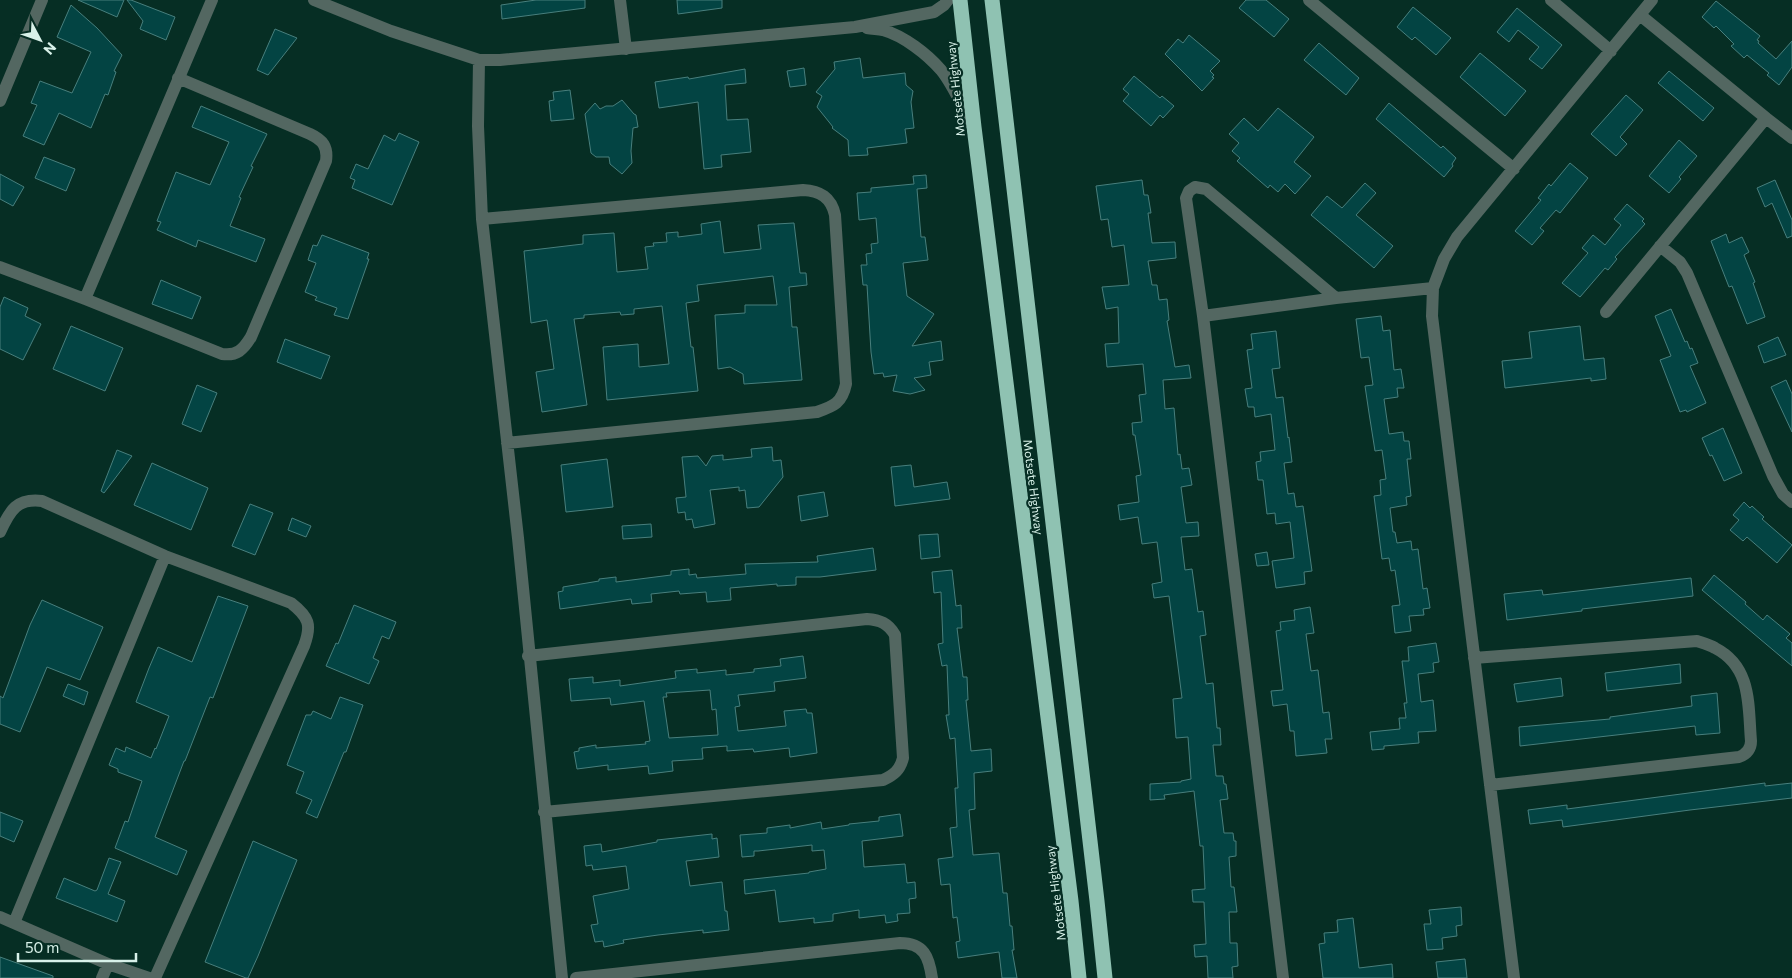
<svg xmlns="http://www.w3.org/2000/svg" width="1792" height="978" font-family="Commissioner,sans-serif">
	<rect width="100%" height="100%" fill="#062e24"/>
	<path fill="#034443" stroke="#487f7d" fill-rule="evenodd" d="M78 0H124L117 17Z
		M127 0H131L175 17 166 40 140 29 143 21Z
		M536 0H585V8L502 19 501 5Z
		M677 0H722V8L678 14Z
		M1246 0H1266L1289 19 1274 37 1239 8Z
		M1716 1 1760 36 1757 40 1759 41 1758 43 1776 59 1792 41V67L1779 85 1767 75 1769 73 1747 55 1744 58 1731 46 1734 44 1716 26 1714 28 1702 17Z
		M71 5 97 28 122 55 114 71 116 72 108 95 105 94 91 128 59 113 44 145 23 136 37 105 31 103 40 81 72 93 91 52 57 37Z
		M1413 7 1451 38 1436 55 1415 37 1412 40 1397 27Z
		M1517 8 1562 45 1542 69 1529 59 1539 47 1518 30 1509 42 1497 32Z
		M275 29 297 38 268 75 257 70Z
		M1189 35 1220 61 1210 71 1214 75 1212 77 1214 78 1202 91 1165 54 1178 39 1183 43Z
		M1319 43 1359 78 1346 95 1304 60Z
		M1480 53 1526 91 1505 116 1460 77Z
		M860 58 863 78 905 73 906 85 913 91 911 102 914 128 905 129 907 143 867 148 868 155 849 156 848 140 832 128 833 127 817 107 822 96 816 92 835 69 834 62Z
		M804 68 806 85 790 87 787 71Z
		M745 69 746 83 725 85 727 120 748 119 751 152 721 155 722 167 704 169 698 102 659 108 655 82 688 77 689 79Z
		M1669 71 1714 108 1703 121 1658 83Z
		M1134 76 1160 98 1162 96 1174 106 1163 118 1160 115 1151 126 1123 101 1129 94 1123 89Z
		M570 90 574 119 551 121 549 101 554 100 553 92Z
		M1626 95 1643 110 1620 137 1627 144 1616 156 1591 134Z
		M622 100 634 114 636 115 638 127 633 128 631 151 632 163 622 174 610 164 609 157H596L591 153 585 114 595 103 600 109 606 106H613Z
		M1389 103 1441 148 1443 146 1456 158 1452 164 1453 166 1444 177 1376 119Z
		M201 106 267 134 251 166 253 167 239 197 241 198 230 226 265 239 256 262 198 240 196 247 157 230 161 222 157 221 176 172 210 185 229 142 192 127Z
		M1278 108 1314 137 1294 162 1311 176 1295 194 1285 184 1278 192 1270 185 1268 188 1237 161 1240 158 1232 151 1239 143 1229 134 1244 118 1258 131Z
		M399 133 419 142 392 205 352 188 355 180 350 178 356 164 368 169 384 135 395 141Z
		M1679 140 1697 156 1679 177 1681 179 1669 193 1649 176Z
		M44 157 75 169 66 191 35 178Z
		M1570 163 1588 178 1560 213 1556 210 1540 228 1544 231 1532 245 1515 231 1541 200 1538 198 1549 184 1551 186Z
		M0 174 24 187 13 206 0 199Z
		M926 175 927 188 917 189 921 237H925L928 260 903 263 907 296 934 314 912 346 941 341 943 360 929 362 931 375 914 378 925 390 910 394 893 391 897 375 884 377 883 373 874 374 871 352 867 285H863L861 265H867L866 254 872 253 871 244 878 243 876 218 859 220 857 193 871 192V188L914 184 913 176Z
		M1142 180 1144 195H1148L1151 213H1148L1152 243 1175 242 1176 258 1148 261 1152 285H1157L1159 300 1167 299 1169 320 1167 321 1175 367 1189 365 1191 378 1163 380 1165 409 1174 408 1178 455 1180 454 1182 469 1189 468 1192 485 1181 487 1186 523 1198 522 1199 536 1181 537 1185 570 1192 569 1198 612 1203 611 1206 635 1200 636 1206 684 1213 683 1217 728H1220L1221 745H1213L1216 776H1223L1224 784H1226L1228 799 1220 800 1224 833H1233L1234 841H1236V856L1229 857 1231 887H1234L1237 912H1229L1230 943H1237L1238 966 1232 967 1233 978H1208L1207 956 1195 957 1194 945 1206 944 1204 902H1193L1192 890 1205 889 1203 846H1200L1194 791 1164 795 1165 799 1150 800V784L1181 782V781L1191 779 1188 737 1176 738 1173 699 1182 698 1169 596 1154 598 1152 584 1162 582 1157 542 1142 544 1138 517 1120 520 1118 505 1139 502 1136 476 1141 475 1135 435H1133L1132 423 1142 422 1139 395 1146 394 1143 364 1107 367 1105 344 1119 343 1118 307 1106 309 1102 287 1129 285 1124 245 1112 247 1108 219 1101 220 1096 186Z
		M1775 180 1792 220V236L1787 238 1772 203 1765 207 1757 188Z
		M1365 183 1376 193 1356 215 1393 246 1374 268 1311 215 1327 196 1342 208Z
		M1627 204 1644 219 1642 221 1645 224 1615 257 1617 259 1608 270 1605 268 1580 297 1562 283 1588 253 1582 248 1593 235 1605 245 1621 225 1614 219Z
		M720 221 724 253 761 249 758 225 794 223 800 273H806L807 285 789 287 792 327H797L802 380 744 384 743 374 730 367 718 369 715 315 745 313V305H777L773 276 697 285 699 301 686 303 691 347H693L698 391 607 400 603 347 638 344 639 367 669 364 662 306 634 309V314L621 315 620 312 584 315V318L574 319 587 405 542 412 536 372 554 369 547 320 531 323 524 251 583 244V235L614 233 617 272 648 269 645 247 654 246 653 243 667 242 666 233 678 232V237L702 234 701 224Z
		M1726 234 1729 243 1742 237 1749 252 1744 255 1755 282 1753 283 1765 317 1747 324 1732 286 1729 287 1711 241Z
		M322 235 369 253 367 259H369L348 319 334 315 337 308 315 300 317 297 305 292 316 263 308 260 313 245 317 246Z
		M161 280 201 297 192 319 152 304Z
		M4 297 28 308 25 316 41 324 23 360 0 349V307Z
		M1671 309 1685 342 1687 341 1690 349 1692 348 1698 363 1690 366 1706 403 1687 412 1686 410 1680 412 1660 360 1671 356 1655 316Z
		M1381 316 1383 331 1390 330 1394 370 1401 369 1404 388H1397L1398 397 1384 399 1389 434 1403 432 1404 441H1409L1411 459H1407L1411 496 1406 497 1407 505 1390 508 1393 532H1395L1397 543 1411 541 1412 550 1418 549 1423 589 1427 588 1430 608 1423 609 1424 615 1409 616 1411 631 1395 633 1392 606 1400 605 1395 570 1391 571 1389 558 1382 559 1374 496 1381 495 1380 480 1386 479 1382 450 1375 451 1369 413 1365 386 1373 385 1369 357 1361 358 1356 319Z
		M71 326 123 348 105 391 53 369Z
		M1580 326 1584 360 1604 358 1606 379 1591 381V378L1505 388 1502 361 1532 358 1529 332Z
		M1276 331 1280 368 1272 369 1276 398 1283 397 1288 438 1289 437 1292 462 1284 463 1288 494 1294 493 1296 507 1303 506 1312 571 1304 572 1305 584 1276 588 1272 561 1294 558 1290 522 1276 524 1275 513 1267 514 1263 480H1258L1256 462 1261 461 1260 452 1275 450 1271 414 1255 417 1254 407H1248L1245 389 1252 388 1247 350 1253 349 1251 334Z
		M1778 337 1786 355 1764 363 1758 346Z
		M285 339 330 356 321 379 277 362Z
		M1786 380 1792 394V432L1771 387Z
		M197 385 217 393 201 432 182 424Z
		M1723 428 1742 473 1724 481 1712 455 1710 456 1702 438Z
		M772 447 773 461 781 460 783 477 759 507 747 508 745 490 739 491V487L710 490 715 524 694 528 692 519 686 520 685 512 678 513 676 498 686 497 682 457 698 456 706 466 712 456 723 455V460L752 457 751 449Z
		M117 450 132 456 104 493 101 491Z
		M607 459 613 507 566 512 561 465Z
		M152 463 208 488 191 530 134 505Z
		M911 465 914 487 947 482 950 499 895 506 891 467Z
		M824 492 828 516 801 521 798 496Z
		M1744 502 1750 508 1752 506 1764 517 1762 519 1792 545 1777 563 1747 537 1743 541 1730 530 1739 520 1733 515Z
		M250 504 273 513 255 555 232 546Z
		M292 518 311 526 306 537 288 530Z
		M651 524 652 537 623 539 622 526Z
		M938 534 940 557 921 559 919 535Z
		M873 548 876 570 820 577H796V585L777 586V584L730 588 731 600 707 602 706 592 680 594 679 591 651 594 652 602 632 604 631 599 560 609 558 592 563 591V587L599 581V579L616 577V582L671 575V571L689 569V575L696 574 697 578 746 574 745 564 818 562 817 556Z
		M1267 552 1269 565 1257 566 1255 554Z
		M952 570 956 606 961 605 962 628H957L963 677H967L968 700H966L971 751 991 749 992 771 974 773 975 809 969 810 973 855 999 853 1003 893H1007L1010 926H1012L1014 950H1012L1017 978H1002L999 952 958 958 956 942 960 941 957 917 953 918 950 884 941 885 938 859 953 857 950 828 957 827 955 788H958L955 738 950 739 946 715H949L947 665 942 666 938 644 943 643 941 592 934 593 932 572Z
		M1714 575 1746 602 1745 604 1763 620 1767 615 1790 634 1786 638 1792 643V666L1702 590Z
		M1691 578 1693 596 1582 609V611L1507 620 1504 594 1542 590 1543 595Z
		M218 596 248 606 213 698 210 697 185 761H184L155 837 187 851 177 875 115 848 125 821 128 822 142 781 118 772V769L109 765 116 748 125 752 126 747 151 758 155 748 156 749 169 716 136 702 149 668 158 647 192 662Z
		M42 600 103 627 80 680 47 667 20 732 0 724V696L3 698 30 625Z
		M354 605 396 622 389 639 382 636 373 658 379 661 369 684 326 666 336 643 338 644Z
		M1310 607 1314 633 1306 634 1311 671 1318 670 1323 713 1329 712 1332 739H1325L1327 753 1296 756 1294 731H1290L1287 704 1273 706 1271 691 1283 690 1276 631 1281 630 1280 622 1295 620 1294 610Z
		M1436 643 1439 662 1433 663 1434 672 1418 674 1421 702 1433 700 1436 731 1418 732 1419 743 1384 746V749L1372 750 1370 732 1400 729 1399 718H1406L1404 703H1407L1402 661H1409L1408 647Z
		M803 656 806 678 774 682 775 691 738 695 740 706 735 707 738 731 786 726 784 711 806 709 807 713H812L817 753 790 757 789 748 754 752 753 749 727 751V746L702 748 703 759 672 761 673 771 649 774 648 766 608 770V765L577 769 574 752 579 751V748L596 745V748L646 744 645 742 650 741 644 701 611 705 610 698 571 701 569 679 593 677V683L620 680V686L676 678 675 671 697 669V673L726 670V675L754 672V669L781 666 780 659ZM710 690 712 710 716 709 718 735 669 738 663 697H667L666 693Z
		M1680 664 1681 683 1607 691 1605 673Z
		M1561 678 1563 696 1517 702 1514 684Z
		M68 684 88 692 84 705 63 696Z
		M1717 693 1720 733 1696 735 1695 726 1520 746 1519 727 1610 719V717L1692 706 1691 696Z
		M340 697 363 705 346 752H344L317 818 306 813 312 800 296 793 304 772 287 765 306 715H311L313 711 331 719Z
		M1765 783V786L1792 783V798L1690 810 1563 827 1562 820 1530 824 1528 810 1567 805V809Z
		M0 812 23 821 14 842 0 836Z
		M900 814 903 836 862 841 864 867 905 864 907 883 915 882 916 898 909 899 910 913 897 914 898 921 886 923 885 915 859 918V910L833 914V921L814 923V918L779 922 775 890 745 894 744 880 809 873V872L826 869 824 850 812 851V845L758 851H754V856L742 857 740 835 767 833V828L790 825V828L821 822 822 829 849 825V824L879 821V817Z
		M712 834V839L717 838 719 857 686 861 690 886 722 882 725 911H727L729 930 703 933V930L658 935 623 940 624 943 604 947 603 941 595 942 591 925 598 924 593 896 629 889 626 866 593 870 592 865 586 866 584 846 601 844 602 852 657 842V840Z
		M253 841 297 860 258 956 248 978H246L205 962Z
		M109 858 121 862 108 894 125 901 117 922 56 898 64 878 95 891 97 890Z
		M1461 907 1462 925 1456 926 1457 936 1442 938 1443 949 1427 950 1424 924H1431L1429 910Z
		M1353 918 1359 968 1392 964 1393 978H1323L1319 944 1325 943 1324 933 1338 932 1337 920Z
		M0 957 53 976V978H0Z
		M1465 959 1467 978H1438L1436 962Z"/>
	<g fill="none" stroke-linecap="round" stroke-linejoin="round">
		<path stroke="#536761" stroke-width="12" d="M314 0 391 31 479 60H500L855 27 934 12 944 5 948 0
			M620 0 626 49
			M1309 0 1514 169
			M1551 0 1611 51
			M1640 15 1766 118 1792 138
			M867 28C872 29 878 29 883 30 904 36 927 54 941 70 954 86 962 107 972 125
			M479 60 478 126 482 219 518 538 562 978
			M0 101 42 0
			M482 219 803 190C820 191 831 197 835 215L846 384C842 403 834 406 817 412L507 443
			M1660 246 1680 262 1687 273 1773 476 1783 494 1792 502
			M0 267 85 299 222 354C237 356 243 350 251 337L326 161C328 147 323 140 310 134L178 78
			M85 299 212 0
			M1606 312 1766 118
			M1203 316 1336 298 1433 288
			M0 532C10 510 17 498 42 501L165 556 291 603C309 617 312 625 304 646L155 978
			M528 656 867 619C880 620 888 623 895 635L903 758C900 770 894 775 883 780L544 812
			M1474 658 1697 641C1703 643 1710 645 1715 648 1752 667 1748 705 1751 741 1751 749 1747 754 1739 757L1490 785
			M0 917 108 964 149 978
			M14 923 165 556
			M102 978 108 964
			M576 978 900 943C924 943 929 957 932 978
			M1283 978 1203 316 1186 198 1189 191 1195 187 1206 189 1336 298
			M1514 978 1432 316 1433 288 1444 259 1457 237 1652 0"/>
		<path stroke="#8fc2b2" stroke-width="15" d="M960 0 974 127 1071 901 1079 978
			M992 0 1097 901 1105 978"/>
	</g>
	<g text-anchor="middle" dominant-baseline="central" stroke-width="4.5" stroke-linejoin="round" paint-order="stroke">
		<g font-size="12" fill="#d8f1e9" stroke="#062e24">
			<text transform="translate(955 89) rotate(-96)">Motsete Highway</text>
			<text transform="translate(1034 487) rotate(83)">Motsete Highway</text>
			<text transform="translate(1055 893) rotate(-97)">Motsete Highway</text>
		</g>
	</g>
	<g transform="translate(40 40) rotate(131)" stroke="#062e24" stroke-width="4" paint-order="stroke">
	<path d="M0-4L9 19L0 12L-9 19Z" fill="#d8f1e9"/>
	<text y="-8" font-size="14" font-weight="bold" text-anchor="middle" fill="#d8f1e9">N</text>
	</g>
	<path d="M18 953v8h118v-8" fill="none" stroke="#d8f1e9" stroke-width="2.5"/>
	<text x="25" y="953" font-size="15" fill="#d8f1e9" stroke="#062e24" stroke-width="4" paint-order="stroke">50 m</text>
</svg>
